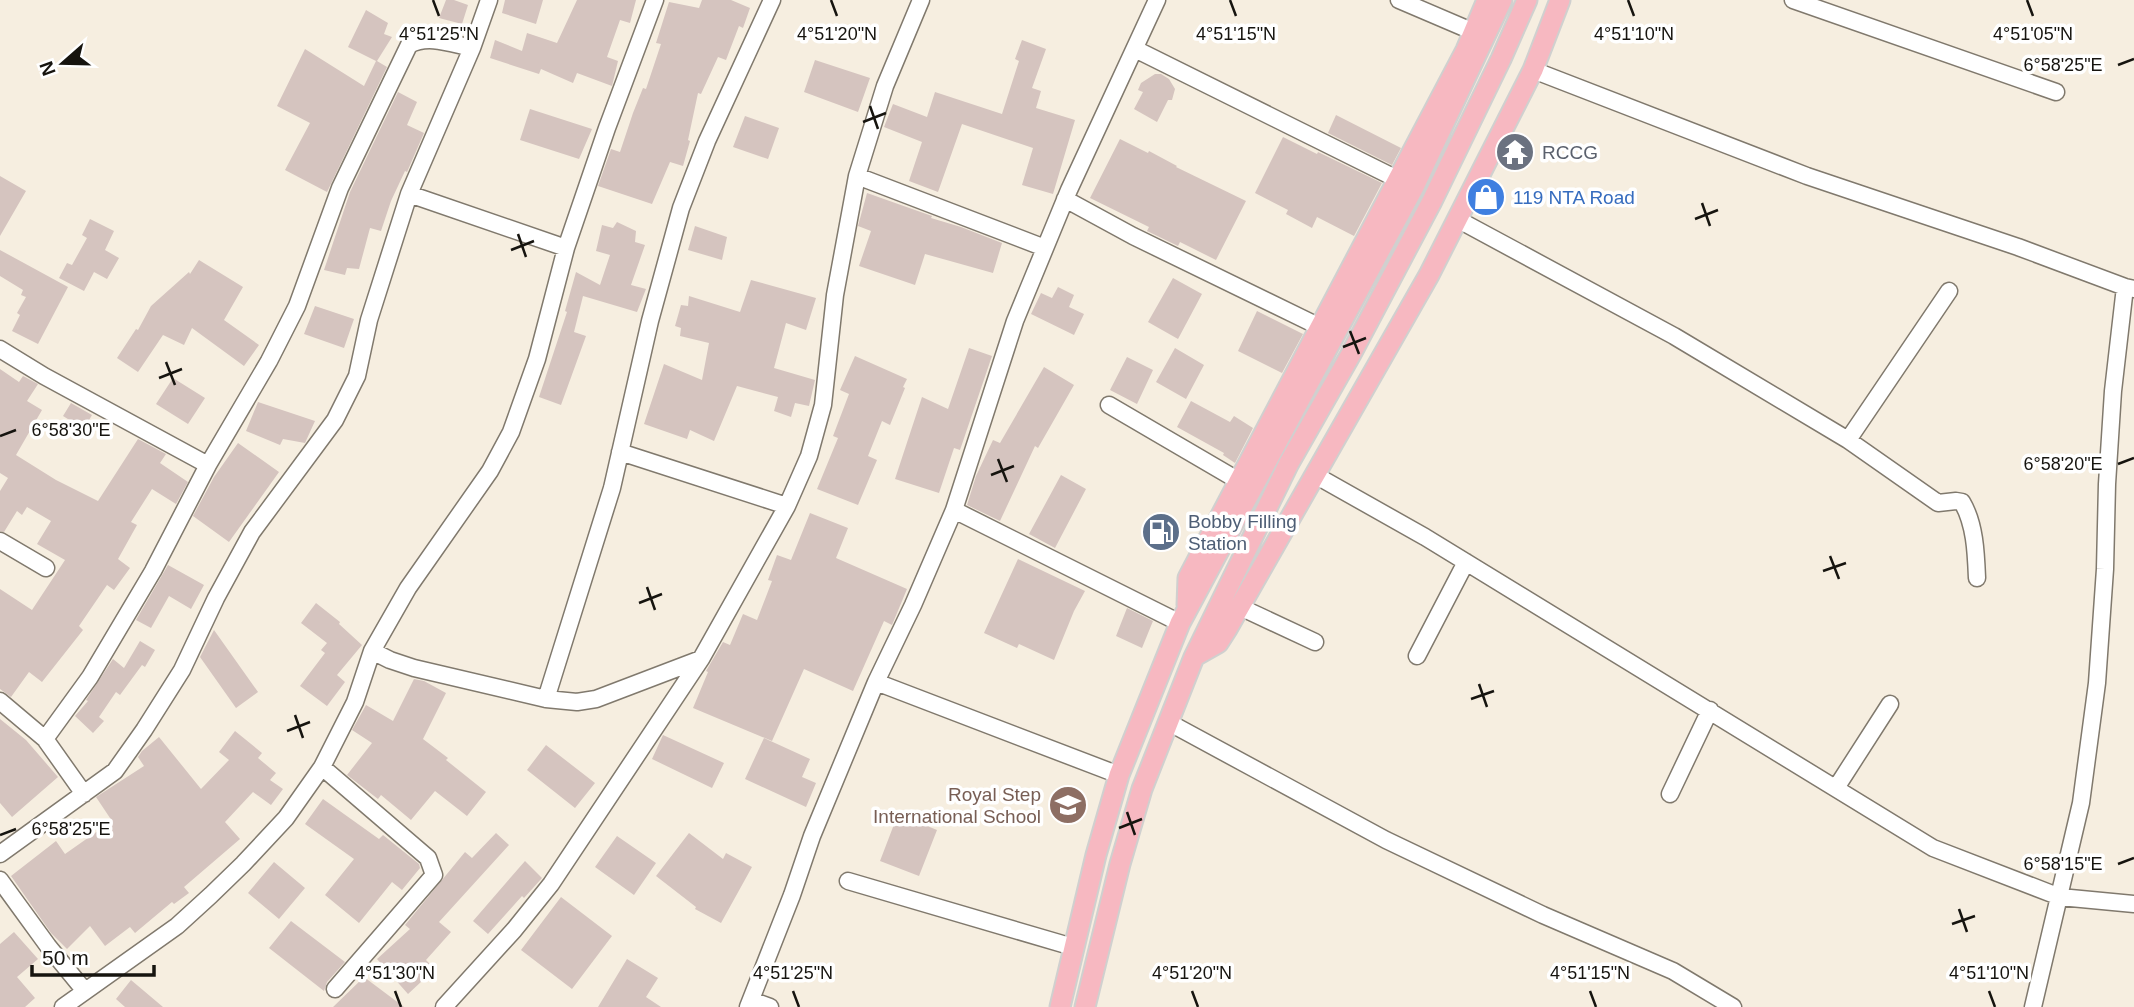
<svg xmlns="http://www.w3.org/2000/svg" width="2134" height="1007" font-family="Arial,sans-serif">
	<rect width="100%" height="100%" fill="#f6eee0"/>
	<path fill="#d5c4bf" d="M446 0H454L468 5 462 24 439 18Z
		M505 0H543L536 24 502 13Z
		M577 0H636L630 23 620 20 607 57 618 61 612 86 577 73 573 83 541 69 539 74 490 58 495 40 522 51 527 33 557 43Z
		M702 0H731L750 8 743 28 739 26 726 60 718 57 701 94 698 93 688 140 690 141 683 166 670 162 652 204 598 186 611 149 620 152 633 113 643 88 646 89 661 44 656 43 669 2 699 8Z
		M366 10 388 23 384 34 392 37 377 61 387 67 327 192 285 170 310 123 277 106 305 49 364 86 376 61 348 47Z
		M1022 40 1046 49 1032 88 1041 91 1036 108 1075 120 1053 194 1022 185 1033 148 962 124 938 192 909 181 922 142 884 127 893 104 927 117 935 92 1002 114 1019 61 1015 59Z
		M815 60 870 78 858 112 804 92Z
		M1155 74H1161L1169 79 1175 89 1172 100H1168L1157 122 1134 109 1143 92 1138 90 1141 83Z
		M398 92 417 102 407 125 424 133 407 172 405 171 391 201 381 231 370 228 359 269 347 268 345 275 324 270 350 192Z
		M530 109 592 129 579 159 520 140Z
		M1336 115 1401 148 1392 165 1328 133Z
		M745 116 779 128 768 159 733 147Z
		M1283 137 1317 154 1318 152 1382 183 1354 236 1317 217 1312 228 1286 214 1288 210 1255 193Z
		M1120 139 1148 153 1149 151 1177 166 1176 167 1246 201 1216 260 1180 242 1178 246 1147 231 1149 227 1090 198Z
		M0 176 26 191 0 236Z
		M867 193 932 216 931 218 961 227 1002 243 993 273 925 254 915 285 859 266 871 231 858 226Z
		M90 219 114 231 105 250 119 258 107 279 94 272 84 291 59 278 67 263 72 265 87 238 82 235Z
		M617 222 636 231 635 242 645 245 631 285 646 289 637 312 583 296 574 332 586 336 561 405 539 397 567 312 565 311 576 272 600 285 610 255 596 251 602 225 613 228Z
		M695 226 727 237 722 260 688 250Z
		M0 250 68 287 38 344 12 331 20 315 17 313 26 297 21 295 23 290 0 276Z
		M199 260 243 287 224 320 259 345 244 366 192 328 184 345 163 335 138 372 117 358 136 329 138 330 151 306 189 272 190 274Z
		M1173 278 1202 294 1178 339 1148 322Z
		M751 280 816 298 806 330 786 323 774 368 815 380 809 406 795 403 791 417 774 411 778 397 737 386 714 441 690 430 687 439 644 424 664 364 702 380 709 343 680 336 681 328 675 326 681 305 688 306 689 296 740 312Z
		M1058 287 1074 295 1069 307 1084 314 1074 335 1031 314 1041 293 1052 298Z
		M315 306 354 319 344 348 304 334Z
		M1257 311 1303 334 1282 373 1238 351Z
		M969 348 992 356 960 450 954 448 939 493 895 479 922 397 948 409Z
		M1175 348 1204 365 1186 399 1156 382Z
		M855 356 907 379 903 387 905 388 890 425 882 421 868 456 877 460 858 505 817 489 838 438 833 436 849 394 840 390Z
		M1127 357 1153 370 1137 404 1110 390Z
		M1044 367 1074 385 1038 448 1035 446 1000 521 967 505 976 476 993 440 1000 443Z
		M0 369 19 382 23 376 38 384 27 401 42 410 16 455 56 480 98 501 138 439 166 454 160 463 188 482 176 504 152 489 131 522 137 525 118 559 130 568 114 590 107 585 79 626 83 630 42 682 29 672 11 697 0 689V589L32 610 65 560 37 544 51 521 27 507 22 515 17 511 4 532 0 531V491L8 478 0 473Z
		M173 378 205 398 188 424 156 404Z
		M1191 401 1230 422 1234 416 1253 428 1235 463 1223 455 1224 453 1177 427Z
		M258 402 315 421 305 443 283 439 280 445 246 431Z
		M71 403 92 415 84 429 63 416Z
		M238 443 279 472 229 542 193 516 214 477Z
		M1061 475 1086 489 1055 548 1029 534Z
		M810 513 848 528 836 558 907 589 892 625 884 621 853 691 804 669 772 741 693 708 708 672 706 671 723 642 730 645 743 614 757 620 772 581 768 580 777 555 791 560Z
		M1018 559 1085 591 1074 611 1054 660 1019 644 1017 648 984 633Z
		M168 565 204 585 191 609 169 596 151 628 136 620Z
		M316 603 340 622 339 624 362 645 337 675 345 682 327 706 300 686 325 653 321 650 327 643 301 623Z
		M1127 608 1153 621 1142 648 1116 636Z
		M214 630 258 692 236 708 200 657Z
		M140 641 155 650 145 667 142 665 120 695 116 692 99 717 104 721 93 733 75 716 88 701 86 700 113 659 124 668Z
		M414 679 424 681 446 693 423 739 448 758 446 760 486 792 467 816 435 791 411 820 381 795 378 799 347 775 372 743 352 730 366 705 393 721Z
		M0 719 26 740 58 777 12 817 0 803Z
		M235 731 262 753 258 758 276 773 270 780 283 789 271 805 253 792 225 822 240 839 184 887 189 893 174 904 172 902 135 933 130 927 105 946 90 926 67 949 51 933 11 876 56 841 65 854 112 821 96 797 144 766 138 757 142 751 159 737 201 789 229 760 219 752Z
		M663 735 724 763 712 788 652 759Z
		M764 738 810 759 802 777 816 783 806 807 745 779Z
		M546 745 595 783 575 808 527 770Z
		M323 799 379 839 383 835 419 864 420 868 402 890 392 882 359 923 325 895 354 859 305 824Z
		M898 814 937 830 919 876 880 861Z
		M496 833 509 845 439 922 451 932 426 960 435 969 408 994 377 959 410 929 405 925 465 852 472 858Z
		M689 833 723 859 726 853 752 867 721 923 695 909 696 907 656 876Z
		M617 836 656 863 634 895 595 867Z
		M525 861 542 878 524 898 522 896 488 934 473 921Z
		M274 862 305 888 279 919 248 893Z
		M561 897 612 936 572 989 521 950Z
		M291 921 345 962 327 982 324 991 269 948Z
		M14 932 38 959 17 977 35 998 25 1007H0V944Z
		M627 959 658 978 646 997 661 1007H598Z
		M364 977 404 1007H333Z
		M131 980 163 1007H125L116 999Z"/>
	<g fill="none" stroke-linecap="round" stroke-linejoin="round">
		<defs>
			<path id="minor" d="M1399 0 1474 32
				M1793 0 2056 92
				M1135 49 1397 179
				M1533 70 1807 176 2018 247 2125 287 2134 289
				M857 176 1045 248
				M409 194 566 248
				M1065 199 1133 236 1320 327
				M1457 219 1674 336 1848 440 1938 503 1956 501 1962 502C1975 524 1976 553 1977 578
				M0 349 44 376 208 465
				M1109 405 1239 481
				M1848 440 1949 291
				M620 452 787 506
				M1315 475 1425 537 1933 848 2060 897 2134 904
				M954 510 1180 623
				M0 541 46 568
				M1240 607 1315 642
				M372 651 390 660 414 668 546 699 577 702 596 699 701 659
				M1417 656 1466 562
				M876 682 1119 775
				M546 699 612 488 650 321 681 208 707 141 772 0
				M0 701 45 739 84 794
				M1168 722 1386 840 1543 915 1673 971 1733 1007
				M45 739 90 677 153 571 208 465 269 361 297 306 340 188 409 45C428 34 452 44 472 48
				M322 767 428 858 434 875 335 989
				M1836 788 1890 704
				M1670 794 1710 710
				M0 854 115 771 144 730 182 670 216 598 252 532 335 420 357 376 369 320 409 194 472 48 489 0
				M0 880 48 946 84 990
				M848 881 1073 947
				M751 1000 770 1007
				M63 1007 177 926 211 895 243 864 286 818 322 767 355 702 372 651 408 588 490 471 511 432 537 359 566 248 607 128 655 0
				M444 1007 514 930 551 884 701 659 787 506 809 456 823 405 835 295 857 176 885 86 921 0
				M748 1007 792 895 812 836 876 682 913 605 954 510 1015 321 1069 190 1157 0
				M2033 1007 2081 803 2097 683 2105 569 2107 484 2113 391 2125 287"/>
			<path id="major" d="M1187 605 1188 578 1466 50 1487 0
				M1195 656 1218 643 1227 629 1429 275 1533 70 1560 0
				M1060 1007 1096 855 1119 775 1180 623 1414 187 1502 0
				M1085 1007 1120 864 1142 789 1194 657 1289 463 1351 354 1432 201 1501 59 1527 0"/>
		</defs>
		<use href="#minor" stroke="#80796d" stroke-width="19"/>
		<use href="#major" stroke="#d0d0cf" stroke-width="23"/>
		<use href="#minor" stroke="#fff" stroke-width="16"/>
		<use href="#major" stroke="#f7b8c1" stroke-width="19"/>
	</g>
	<path fill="none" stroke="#16140f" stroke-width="2.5" d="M433 0 439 16M831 0 837 16M1230 0 1236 16M1628 0 1634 16M2027 0 2033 16M2118 65 2134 59M870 106 878 129M863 122 886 113M1702 203 1710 226M1695 219 1718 210M518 234 526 257M511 250 534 241M1350 331 1359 354M1343 347 1366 338M166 362 175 385M159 378 182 369M0 436 16 430M998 459 1007 482M2118 464 2134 458M991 475 1014 466M1830 556 1839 579M1823 571 1846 563M647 587 655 610M639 603 662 594M1479 684 1487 707M1471 699 1494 691M295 715 303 738M287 731 310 722M1127 812 1135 835M1119 828 1142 819M0 835 16 829M2118 864 2134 858M1959 909 1967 932M1952 924 1975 916M395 991 401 1007M793 991 799 1007M1192 991 1198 1007M1590 991 1596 1007M1989 991 1995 1007"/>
	<defs>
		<symbol id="temple-disc" viewBox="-11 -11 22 22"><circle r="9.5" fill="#6b7280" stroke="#fff"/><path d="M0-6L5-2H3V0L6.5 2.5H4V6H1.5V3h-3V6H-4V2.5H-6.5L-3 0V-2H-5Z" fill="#fff"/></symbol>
		<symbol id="shop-disc" viewBox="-11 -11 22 22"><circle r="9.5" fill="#3f7fe0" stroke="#fff"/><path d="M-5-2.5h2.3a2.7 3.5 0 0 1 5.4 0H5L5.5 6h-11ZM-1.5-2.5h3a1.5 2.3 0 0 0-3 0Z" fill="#fff"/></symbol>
		<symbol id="fuel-disc" viewBox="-11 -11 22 22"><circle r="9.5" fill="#5c6f8a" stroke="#fff"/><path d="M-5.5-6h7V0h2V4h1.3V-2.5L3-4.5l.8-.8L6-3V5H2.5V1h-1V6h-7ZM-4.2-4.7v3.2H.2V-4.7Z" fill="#fff"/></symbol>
		<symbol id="school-disc" viewBox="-11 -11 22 22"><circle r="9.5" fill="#8d6e63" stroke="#fff"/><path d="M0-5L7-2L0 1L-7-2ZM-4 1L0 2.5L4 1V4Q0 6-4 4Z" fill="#fff"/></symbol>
	</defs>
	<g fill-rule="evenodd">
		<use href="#temple-disc" x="1493" y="130" width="44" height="44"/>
		<use href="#shop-disc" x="1464" y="175" width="44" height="44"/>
		<use href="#fuel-disc" x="1139" y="510" width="44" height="44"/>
		<use href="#school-disc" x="1046" y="783" width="44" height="44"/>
	</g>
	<g text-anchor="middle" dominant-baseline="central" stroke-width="7" stroke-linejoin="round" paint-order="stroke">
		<g font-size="19" fill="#5b616d" stroke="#fff" text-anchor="start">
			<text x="1542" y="152">RCCG</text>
		</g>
		<g font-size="19" fill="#366cbe" stroke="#fff" text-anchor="start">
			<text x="1513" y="197">119 NTA Road</text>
		</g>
		<g font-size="19" fill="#4e5e75" stroke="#fff" text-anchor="start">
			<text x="1188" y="521">Bobby Filling<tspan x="1188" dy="22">Station</tspan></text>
		</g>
		<g font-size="19" fill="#785e54" stroke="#fff" text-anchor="end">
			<text x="1041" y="794">Royal Step<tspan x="1041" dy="22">International School</tspan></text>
		</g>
	</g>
	<g font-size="18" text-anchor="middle" fill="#16140f" stroke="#fff" stroke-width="7" stroke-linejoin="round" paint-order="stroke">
		<text x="1634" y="40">4°51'10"N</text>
		<text x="439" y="40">4°51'25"N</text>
		<text x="837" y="40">4°51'20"N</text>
		<text x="1236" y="40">4°51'15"N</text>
		<text x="2033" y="40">4°51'05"N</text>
		<text x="2063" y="71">6°58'25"E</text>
		<text x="71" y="436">6°58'30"E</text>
		<text x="2063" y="470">6°58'20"E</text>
		<text x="71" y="835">6°58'25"E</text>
		<text x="2063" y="870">6°58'15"E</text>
		<text x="395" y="979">4°51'30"N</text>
		<text x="793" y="979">4°51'25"N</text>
		<text x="1192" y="979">4°51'20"N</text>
		<text x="1590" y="979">4°51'15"N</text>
		<text x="1989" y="979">4°51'10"N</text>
	</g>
	<g transform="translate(63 63) rotate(250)" stroke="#ffffff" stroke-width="5" paint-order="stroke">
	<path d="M0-5L12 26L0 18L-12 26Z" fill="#16140f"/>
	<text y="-10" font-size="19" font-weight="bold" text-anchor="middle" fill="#16140f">N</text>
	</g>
	<path d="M32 965v10h122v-10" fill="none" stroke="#16140f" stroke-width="3.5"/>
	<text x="42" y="965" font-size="21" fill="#16140f" stroke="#ffffff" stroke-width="5" paint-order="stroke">50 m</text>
</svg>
